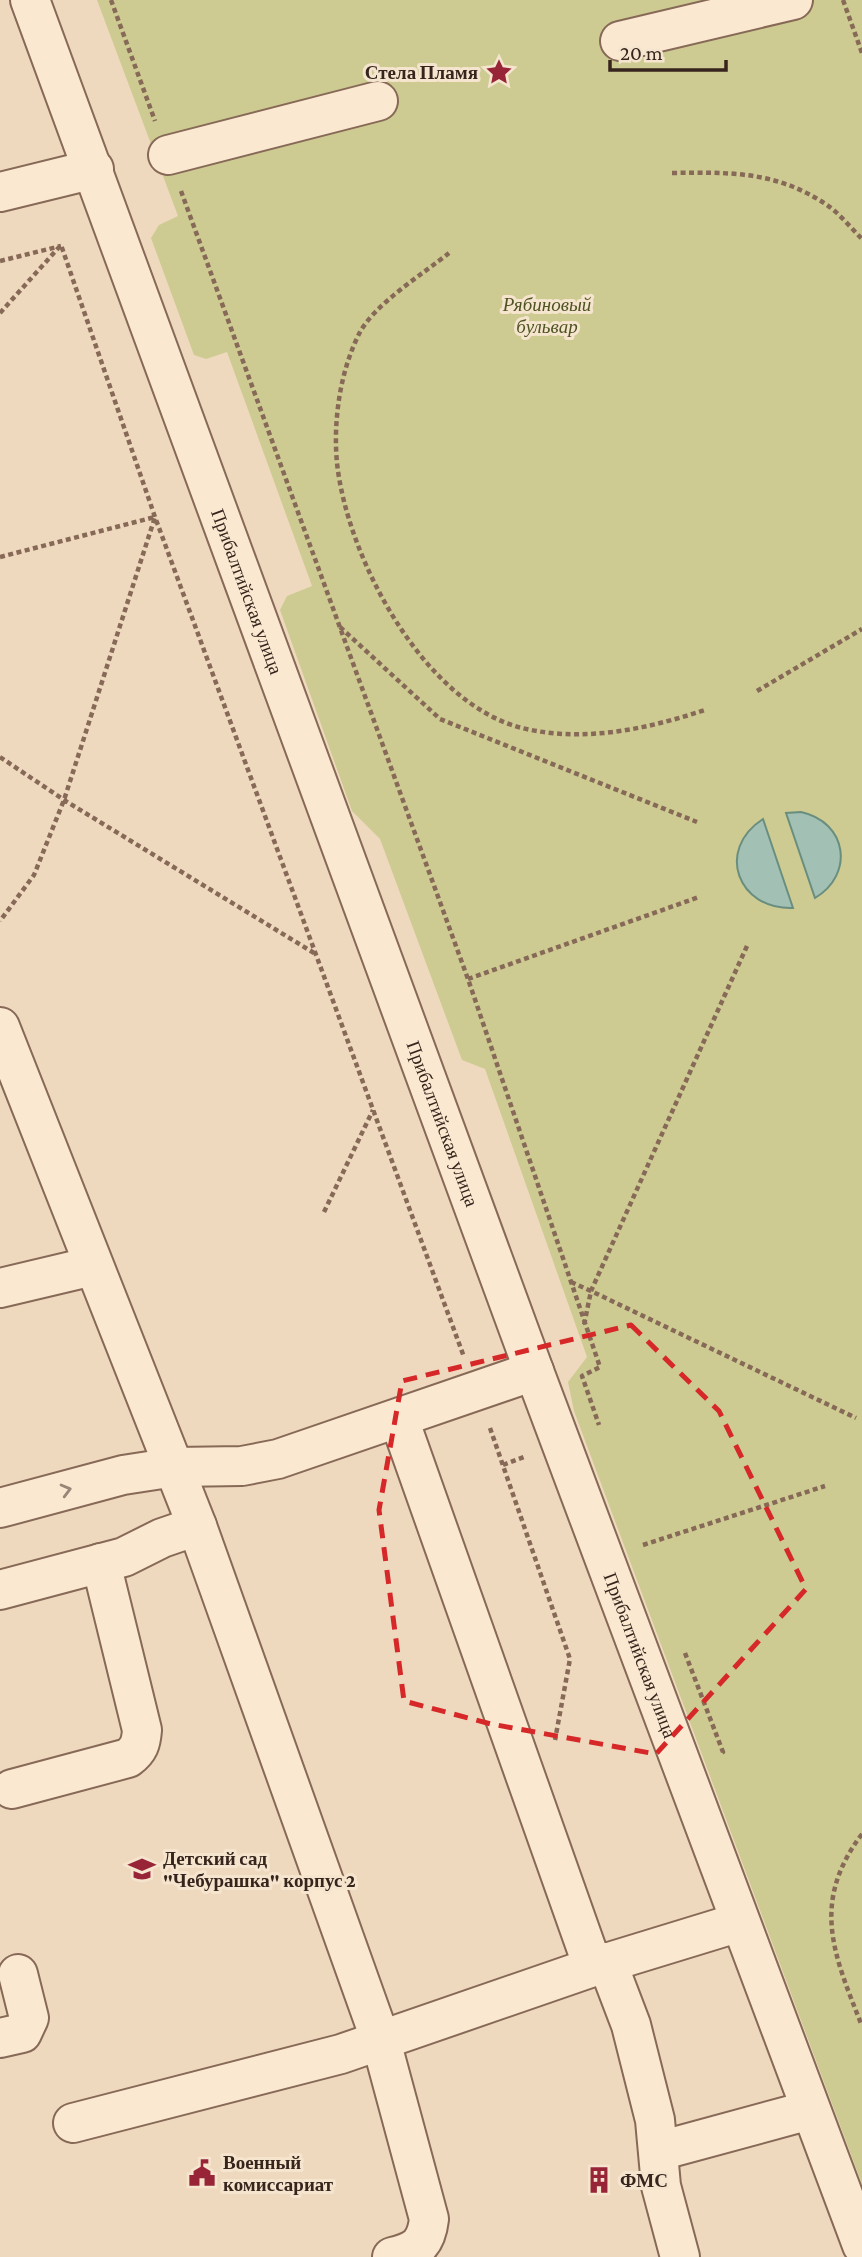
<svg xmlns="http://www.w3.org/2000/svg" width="862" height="2257" font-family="'Crimson Pro',serif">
	<rect width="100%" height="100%" fill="#efd9be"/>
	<path fill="#cdcb92" d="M97 0H862V2184L574 1411 568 1382 587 1357 485 1069 462 1060 380 839 352 811 280 610 287 596 312 586 227 352 206 359 194 355 151 238 159 225 178 216Z"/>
	<path fill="#a2c0b3" stroke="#698e7f" stroke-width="2" d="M801 812C847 822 855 874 815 898L786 813Z
		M763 819 793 908C738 910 715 850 763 819Z"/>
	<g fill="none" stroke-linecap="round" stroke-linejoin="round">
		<defs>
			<g id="minor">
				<path id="s1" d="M30 0 534 1371 862 2245"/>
				<path d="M620 41 793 0"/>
				<path d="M168 155 378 101"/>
				<path d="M0 192 94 169"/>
				<path d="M0 1027 197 1526 381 2041 429 2219C426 2245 416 2251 392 2257"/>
				<path d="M0 1288 93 1266"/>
				<path d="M399 1419 593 1967"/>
				<path d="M0 1508 123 1475 175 1467 242 1466 278 1459 534 1371"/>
				<path d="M0 1590 124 1557 162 1538 197 1526"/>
				<path d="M12 1789 128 1758C139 1750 141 1743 142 1730L101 1563"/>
				<path d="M607 1962 631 2025 655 2120 661 2186 680 2257"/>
				<path d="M0 2038 22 2033 29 2018 18 1974"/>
				<path d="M73 2123 341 2054 593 1967 740 1922"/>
				<path d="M659 2151 810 2110"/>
			</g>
		</defs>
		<use href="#minor" stroke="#876957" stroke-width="42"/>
		<path stroke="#876957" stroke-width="4.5" stroke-dasharray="5 3.5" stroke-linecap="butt" d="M111 0 155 121
			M843 0 862 53
			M672 173C729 172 777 171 827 205 840 214 851 228 862 239
			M181 191 468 979 600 1367 582 1376 599 1425
			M449 253C423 274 374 304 359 334 340 372 333 421 337 463 347 557 423 703 522 728 583 743 647 729 705 710
			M0 261 61 246
			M0 313 61 245 155 517 464 1357
			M0 557 155 517 64 800 34 875 0 921
			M340 627 440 719 697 822
			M757 691 862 629
			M0 757 64 800 314 953
			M747 946 591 1291 856 1418
			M468 979 699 897
			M324 1212 373 1110
			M571 1282 591 1291 584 1325
			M490 1428 570 1659 555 1740
			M503 1465 524 1457
			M643 1545 825 1486
			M685 1653 723 1752 720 1754
			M862 1834C810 1903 834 1955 862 2026"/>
		<use href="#minor" stroke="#fae8d1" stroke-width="38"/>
	</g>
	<defs><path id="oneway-chevron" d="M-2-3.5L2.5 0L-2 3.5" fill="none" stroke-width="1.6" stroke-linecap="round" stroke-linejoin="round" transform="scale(1.75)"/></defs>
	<use stroke="#988676" href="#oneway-chevron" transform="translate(66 1490) rotate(-15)"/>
	<path fill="none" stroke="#d62828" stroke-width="5" stroke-dasharray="14 9" stroke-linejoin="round" d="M631 1325 719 1411 806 1589 656 1754 491 1724 404 1701 379 1510 402 1381Z"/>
	<defs>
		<symbol id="sight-bare" viewBox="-9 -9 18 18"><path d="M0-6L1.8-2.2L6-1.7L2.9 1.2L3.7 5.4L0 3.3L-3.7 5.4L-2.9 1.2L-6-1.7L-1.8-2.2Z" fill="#982537" stroke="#f6e5ce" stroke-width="2.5" paint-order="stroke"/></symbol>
		<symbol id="school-bare" viewBox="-9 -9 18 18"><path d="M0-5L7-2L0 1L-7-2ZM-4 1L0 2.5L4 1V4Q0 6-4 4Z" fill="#982537" stroke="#f6e5ce" stroke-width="2.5" paint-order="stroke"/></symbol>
		<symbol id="civic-bare" viewBox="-9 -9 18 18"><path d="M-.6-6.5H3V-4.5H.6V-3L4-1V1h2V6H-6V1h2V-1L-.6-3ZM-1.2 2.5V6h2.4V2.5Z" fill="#982537" stroke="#f6e5ce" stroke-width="2.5" paint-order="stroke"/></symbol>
		<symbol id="building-bare" viewBox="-9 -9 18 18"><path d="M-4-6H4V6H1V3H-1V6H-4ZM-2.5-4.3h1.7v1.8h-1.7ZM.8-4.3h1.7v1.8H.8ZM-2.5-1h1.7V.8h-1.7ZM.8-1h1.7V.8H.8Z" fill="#982537" stroke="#f6e5ce" stroke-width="2.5" paint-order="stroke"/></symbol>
	</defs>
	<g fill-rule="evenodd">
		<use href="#sight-bare" x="480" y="53" width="38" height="38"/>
		<use href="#school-bare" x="123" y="1850" width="38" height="38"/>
		<use href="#civic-bare" x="183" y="2154" width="38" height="38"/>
		<use href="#building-bare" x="580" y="2161" width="38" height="38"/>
	</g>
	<g text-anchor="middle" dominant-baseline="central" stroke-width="6" stroke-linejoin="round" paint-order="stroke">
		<g font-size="19" font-weight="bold" fill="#36251c" stroke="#f6e5ce" text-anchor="start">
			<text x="478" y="72" text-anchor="end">Стела Пламя</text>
			<text x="163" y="1858">Детский сад<tspan x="163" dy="22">"Чебурашка" корпус 2</tspan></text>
			<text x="223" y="2162">Военный<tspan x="223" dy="22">комиссариат</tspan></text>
			<text x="620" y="2180">ФМС</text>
		</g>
		<g font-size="19" font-style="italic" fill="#4e5322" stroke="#f6e5ce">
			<text x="547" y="304">Рябиновый<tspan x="547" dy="22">бульвар</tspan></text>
		</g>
		<g font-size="19" fill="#36251c" stroke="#f6e5ce">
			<text stroke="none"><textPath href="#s1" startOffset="630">Прибалтийская улица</textPath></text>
			<text stroke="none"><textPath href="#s1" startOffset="1197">Прибалтийская улица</textPath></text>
			<text stroke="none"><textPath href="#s1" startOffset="1764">Прибалтийская улица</textPath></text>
		</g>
	</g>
	<path d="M610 60v10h116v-10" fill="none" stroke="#36251c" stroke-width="3.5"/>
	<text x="620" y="60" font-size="21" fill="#36251c" stroke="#f6e5ce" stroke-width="5" paint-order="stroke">20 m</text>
</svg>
